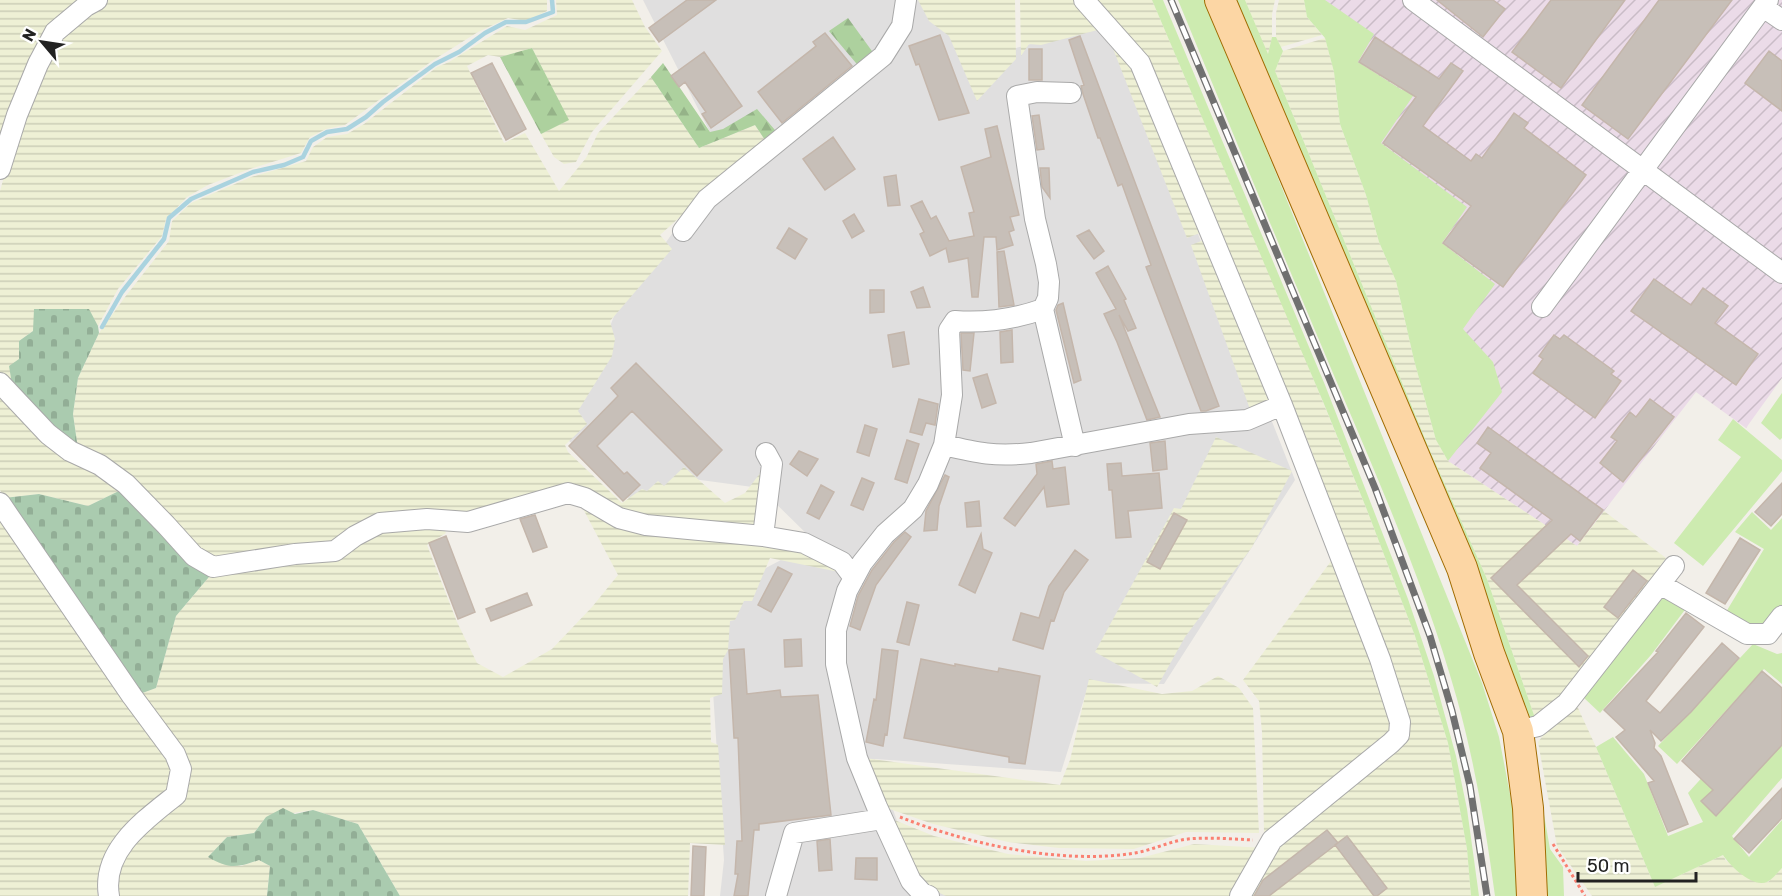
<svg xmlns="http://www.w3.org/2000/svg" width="1782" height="896" font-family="Rubik,sans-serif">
	<defs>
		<pattern id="industrial-furrows" width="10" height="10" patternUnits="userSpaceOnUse" patternTransform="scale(1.5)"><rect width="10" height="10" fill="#ebdbe8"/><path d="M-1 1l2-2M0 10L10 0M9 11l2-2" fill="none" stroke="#c9bcc7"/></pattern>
		<pattern id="farmland-rules" width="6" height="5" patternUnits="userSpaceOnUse" patternTransform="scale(1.5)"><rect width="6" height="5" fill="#eef0d5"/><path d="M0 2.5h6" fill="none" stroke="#ccceb7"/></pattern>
		<pattern id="forest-firs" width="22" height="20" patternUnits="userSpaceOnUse" patternTransform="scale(1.5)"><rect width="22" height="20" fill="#add19e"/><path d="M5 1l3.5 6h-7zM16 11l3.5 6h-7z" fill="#95b388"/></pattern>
		<pattern id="cemetery-stones" width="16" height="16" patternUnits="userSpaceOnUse" patternTransform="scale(1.5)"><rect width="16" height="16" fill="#aacbaf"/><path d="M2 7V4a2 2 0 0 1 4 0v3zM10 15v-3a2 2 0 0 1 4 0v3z" fill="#92ae96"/></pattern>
	</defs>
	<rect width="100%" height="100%" fill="#f2efe9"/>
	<path fill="#e0dfdf" d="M643 0H919L980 58 1114 21 1295 480 1164 684 1089 683 1061 772 875 759 917 877 954 896H720L724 860 707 599 815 542 760 488 693 479 647 516 567 439 614 316 724 160Z"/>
	<path fill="url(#industrial-furrows)" d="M1323 0H1782V378L1746 428 1696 392 1577 546 1448 461Z"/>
	<path fill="url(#farmland-rules)" d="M0 0H86L52 28 0 155Z
		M106 0H547V11L526 21 508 18 478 32 432 61 345 125 326 129 310 137 301 153 250 169 208 185 187 197 166 219 162 236 118 289 98 326 88 309 33 331 19 341V359L11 379 3 382 0 377V191L21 116 56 34Z
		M556 0H632L645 27 662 51 592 132 576 162 564 164 554 157 541 134 568 120 532 48 500 57 488 55 467 66 504 143 525 133 559 191 586 158 598 133 651 77 699 148 755 125 765 140 660 235 672 249 610 321 615 339 612 356 578 411 587 424 565 445 568 452 622 503 642 489 647 491 658 481 664 486 684 467 725 503 745 493 767 464 761 534 644 521 587 495 465 519 426 515 333 547 237 561 205 557 78 449 73 414 78 378 99 333 125 297 169 241 172 221 191 203 251 177 306 161 313 147 327 137 347 134 364 124 437 67 449 62 507 26 525 30 557 15Z
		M918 0H1015L1016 59 977 101 949 36 929 21Z
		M1020 0H1078L1105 28 1139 65 1205 231 1187 238 1105 28 1041 45 1029 44 1021 56Z
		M1094 0H1152L1300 346 1367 510 1415 636 1448 743 1467 849 1471 896H1243L1276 841 1409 735 1406 709 1309 444 1177 130Z
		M1245 0H1275L1272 14V37L1268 55Z
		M1279 0H1304L1307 17 1322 35 1281 47 1276 37V13Z
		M1325 38 1334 72 1340 124 1366 195 1379 242 1396 281 1414 360 1436 440 1448 461 1577 546 1604 511 1666 558 1563 701 1535 718 1487 579 1430 451 1275 71 1283 51Z
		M1209 238 1275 398 1251 412 1191 245Z
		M0 388 125 488 88 506 39 494 4 498 0 490Z
		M1216 437 1292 471 1252 547 1185 637 1157 687 1095 652 1174 508 1181 509Z
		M580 503 802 546 844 573 770 558 752 601H744L735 620 730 621 728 650 723 659 722 694 710 698 711 742 718 745 725 845 690 843 688 896H400L358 824 313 810 266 817 254 833 227 837 208 857 241 866 259 860 270 866 267 896H115L116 878 123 856 183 792 137 695 156 688 176 616 214 571 261 564 383 526 441 523 446 533 427 545 457 622 477 663 503 677 552 649 592 607 618 575Z
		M0 512 35 567 173 766V784L162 797 145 807 125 828 105 859 97 890 98 896H0Z
		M1334 557 1375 663 1392 732 1280 827 1264 832 1262 732 1259 701 1243 680Z
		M1218 676 1239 688 1253 708 1259 833 1186 832 1134 849 1059 848 1008 842 933 824 881 806 865 758 1060 785 1070 760 1089 679 1162 694 1192 691Z
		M1574 704 1578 708 1596 747 1655 887 1723 855 1726 861 1768 882 1782 868V896H1592L1557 846 1538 742 1553 723Z
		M887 817 934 836 1008 854 1086 861 1140 858 1194 844 1265 848 1235 896H946L925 886Z"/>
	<path fill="#cdebb0" d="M1152 0H1163L1325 385 1408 599 1434 676 1456 756 1467 809 1479 896H1471L1467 849 1448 743 1415 636 1367 510 1324 404Z
		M1178 0H1206L1482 683 1499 737 1514 815 1520 896H1495C1486 829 1475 764 1457 699 1422 573 1364 448 1314 328 1268 219 1223 109 1178 0Z
		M1233 0H1245L1268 54 1272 37H1276L1283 51 1275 71 1430 451 1487 579 1535 718H1523Z
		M1304 0H1325L1374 34 1358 62 1402 90 1417 67 1428 74 1381 143 1467 207 1442 243 1495 284 1463 329 1493 362 1502 392 1448 461 1436 440 1414 360 1396 281 1379 242 1366 195 1340 124 1334 72 1325 38 1307 17Z
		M1782 393V438L1780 440 1761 423Z
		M1733 419 1782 460V471L1703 566 1674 543 1741 457 1718 440Z
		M1752 512 1771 530 1782 518V606L1768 625 1758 630 1726 612 1764 549 1735 532Z
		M1663 591 1687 607 1651 655 1600 713 1583 697Z
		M1753 644 1777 654 1782 653V684L1764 669 1677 764 1658 746Z
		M1782 689V778L1732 836 1749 857 1782 820V868C1778 872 1772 880 1767 882 1753 888 1730 866 1723 855L1655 887 1596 747 1613 737 1644 774 1668 836 1703 822 1688 793Z
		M1532 746 1550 849 1563 867 1564 896H1547Z"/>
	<path fill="url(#forest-firs)" d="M848 18 877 58 861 69 829 31Z
		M532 48 569 120 541 134 500 57Z
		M663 63 710 132 723 129 757 109 780 136 765 140 755 125 699 148 651 77Z"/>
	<path fill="url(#cemetery-stones)" d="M34 309H89L98 326 99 333 78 378 73 414 78 449 3 382 11 378 9 366 19 359V341L33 331Z
		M125 488 214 571 176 616 156 688 137 695 4 498 39 494 88 506Z
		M283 808 295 814 313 810 358 824 400 896H267L270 866 259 860C237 868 228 869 208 857L227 837 254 833 266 817Z"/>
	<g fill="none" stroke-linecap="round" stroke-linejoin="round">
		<path stroke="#aad3df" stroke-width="4.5" d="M102 327 122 292 164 239 169 218 191 199 253 172 284 165 303 157 311 141 327 132 347 129 366 117 383 102 435 64 459 52 485 33 506 22H526L553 12 552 0"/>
	</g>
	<path fill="#c7bfb8" stroke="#c4b6ab" stroke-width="1.5" d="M687 0H716L659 42 649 28Z
		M1437 0H1493L1505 9 1483 37Z
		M1551 0H1625L1561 88 1512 52Z
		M1659 0H1732L1628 139 1582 105Z
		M825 33 852 66 782 123 758 92 816 46 813 42Z
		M940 35 969 113 939 120 919 64 916 65 909 46Z
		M1080 36 1219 406 1206 411H1201L1146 267 1151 265 1122 184 1118 186 1100 138H1098L1083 94 1081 86 1084 85 1069 40Z
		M1375 37 1439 79 1451 63 1463 71 1423 126 1471 161 1476 154 1482 158 1514 113 1528 123 1524 128 1586 175 1503 287 1443 243 1471 206 1383 143 1416 97 1359 62Z
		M1029 49H1042V80H1029Z
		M1769 51 1782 61V111L1745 83Z
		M704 52 742 106 711 128 702 114 706 112 685 82 679 87 671 76Z
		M492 63 526 129 506 140 471 73Z
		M1039 115 1044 149 1037 150 1032 116Z
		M997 126 1019 215 1010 217 1014 230 1009 232 1013 245 997 250 996 237H984L978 297H972L968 258 949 262 946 248 930 256 920 234 924 232 911 206 922 201 931 219 936 216 949 241 974 236 969 213 974 212 961 167 991 157 985 129Z
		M833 137 855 169 825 190 803 159Z
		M1040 168H1049L1050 198 1042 187Z
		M896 175 900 205 888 206 884 177Z
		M854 214 864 231 852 238 843 221Z
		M789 228 807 239 795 259 777 248Z
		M1089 230 1104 251 1094 259 1077 236Z
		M1004 251 1014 305 999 307 997 252Z
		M1108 266 1126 299 1124 300 1136 328 1128 331 1119 315 1160 417 1147 420 1117 342 1104 314 1116 309 1096 273Z
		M1654 279 1691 305 1703 288 1728 306 1715 323 1758 354 1736 385 1631 311Z
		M923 287 930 307 917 308 911 292Z
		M870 290H884V312L870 313Z
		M1063 303 1081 380 1074 383 1056 310 1058 305Z
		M1012 330 1013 362 1001 363 1000 332Z
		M904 332 909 364 893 367 888 335Z
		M961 333H974L970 371 963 370Z
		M1554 335 1560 339 1564 335 1614 371 1611 374 1621 381 1595 418 1533 373 1543 359 1539 356Z
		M636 363 722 450 697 476 632 411 597 446 624 474 627 472 640 485 623 501 569 446 618 396 611 388Z
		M987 374 996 403 982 408 973 378Z
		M919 399 938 404 935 425 926 423 922 435 910 432Z
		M1650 399 1674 417 1623 482 1600 463 1617 441 1611 437 1630 412 1636 417Z
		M865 425 877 429 869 456 857 452Z
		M1488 427 1603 510 1580 541 1571 534 1517 585 1588 656 1579 667 1491 578 1552 520 1480 468 1491 453 1477 443Z
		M907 440 919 444 907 483 895 479Z
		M1165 441 1167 469 1153 471 1150 443Z
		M799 451 818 459 807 476 790 464Z
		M1052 461 1053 469 1065 467 1069 504 1047 507 1044 487 1015 526 1004 518 1037 474 1036 464Z
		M1121 463 1122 476 1159 473 1162 508 1128 511 1131 537 1116 538 1112 490H1109L1107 464Z
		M945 475 949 477 939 506 937 530 924 531 926 511Z
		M862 478 874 483 863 510 851 505Z
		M1782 483V514L1771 526 1755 512Z
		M821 485 834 492 819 519 807 513Z
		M979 501 981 526 967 527 965 503Z
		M1174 513 1187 520 1160 569 1147 562Z
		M535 515 547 547 533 552 520 519Z
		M905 532 911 537 876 585 860 630 850 626 858 596 872 570 894 542Z
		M981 534 983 549 992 553 975 593 959 585Z
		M446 536 475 612 458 619 429 543Z
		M1740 538 1760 550 1725 604 1706 593Z
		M1075 550 1088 560 1064 592 1054 621 1051 620 1043 649 1013 640 1021 613 1039 618 1049 586Z
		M778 567 792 574 771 612 758 605Z
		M1633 570 1647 581 1618 618 1604 607Z
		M527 593 532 605 491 621 486 609Z
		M907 602 919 605 909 645 897 642Z
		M1686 613 1704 627 1646 701 1660 713 1722 643 1739 658 1691 712 1661 741 1650 730 1655 743 1654 748 1661 756 1688 824 1668 832 1648 783 1654 781 1616 737 1625 730 1604 710 1658 652 1656 651Z
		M801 639 802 666 785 667 784 640Z
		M744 649 747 694 780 690 781 697 818 695 831 815 759 824V830H754L748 896H734L738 874H735L737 841H742L738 738H734L729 650Z
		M882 649 898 651 887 735 885 734 883 746 866 742 874 699 876 700Z
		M921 659 955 666V664L998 672 999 668 1040 676 1025 764 1009 762V757L904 738Z
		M1762 671 1782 688V745L1716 816 1701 801 1713 790 1682 761Z
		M1782 788V818L1749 853 1734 839Z
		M1327 830 1338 843 1269 896H1254L1263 880Z
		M1347 836 1387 888 1377 896H1374L1335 845Z
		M830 839 832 870 819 871 817 841Z
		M693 846 706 847 704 896H691Z
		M856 858H877V880L855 879Z"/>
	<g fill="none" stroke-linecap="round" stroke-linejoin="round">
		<defs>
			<path id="street" d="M1084 0 1140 63 1282 405 1380 659 1400 722 1399 735 1391 743 1272 840 1240 896
				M1413 0 1782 273
				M1763 7 1782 20
				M0 169 17 115 38 64 55 32 86 6 97 0
				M683 231 707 199 883 56 902 26 906 0
				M1542 307 1768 0
				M1043 309 1075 446
				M0 383 48 434 70 451 100 465 126 484 166 525 194 556 213 567 295 554 335 551 355 536 380 523 427 519 468 522 568 493 585 498 619 518 646 525 763 536 804 543 842 562 854 578
				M944 445C978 453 995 457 1031 453L1189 424 1247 420 1282 405
				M0 503 132 696 175 754 181 769 176 795C145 820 101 850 109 896
				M763 536 772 464 766 453
				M1660 584 1747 634H1768L1782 616
				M1518 731 1538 726 1567 703 1674 566
				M776 896 794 833 882 819
				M929 896 922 893 911 881 877 807 857 758 836 664V630L847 591 862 563 885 534 913 509 928 484 944 445 952 395 949 330 955 321C984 323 1015 319 1043 309L1048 298 1049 282 1046 264 1035 219 1017 96 1037 92 1071 93"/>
			<path id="primary" d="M1220 0 1462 568 1489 653 1518 731 1528 808 1532 896"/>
		</defs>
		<use href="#street" stroke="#a9a9a9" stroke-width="22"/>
		<use href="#primary" stroke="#a06b00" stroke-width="32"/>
		<path stroke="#fa8072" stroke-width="3" stroke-dasharray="3 3" stroke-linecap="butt" d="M900 817C968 844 1061 865 1135 853 1153 850 1170 841 1188 839 1209 837 1232 839 1253 840
			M1553 844 1585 896"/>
		<use href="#street" stroke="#fff" stroke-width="20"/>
		<use href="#primary" stroke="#fcd6a4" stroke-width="30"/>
		<defs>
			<path id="rail" d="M1171 0 1375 488 1430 636 1452 711 1470 786 1487 896"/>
		</defs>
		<use href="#rail" stroke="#707070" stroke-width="7"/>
		<use href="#rail" stroke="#fff" stroke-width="4.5" stroke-dasharray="14" stroke-linecap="butt"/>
	</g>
	<g transform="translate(42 42) rotate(299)" stroke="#ffffff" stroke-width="4.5" paint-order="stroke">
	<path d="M0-4.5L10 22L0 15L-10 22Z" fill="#222222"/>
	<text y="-9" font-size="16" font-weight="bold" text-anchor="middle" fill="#222222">N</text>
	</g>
	<path d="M1578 872v9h118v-9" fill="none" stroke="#222222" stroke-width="3"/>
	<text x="1587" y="872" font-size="18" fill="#222222" stroke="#ffffff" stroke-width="4.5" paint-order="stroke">50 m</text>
</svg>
